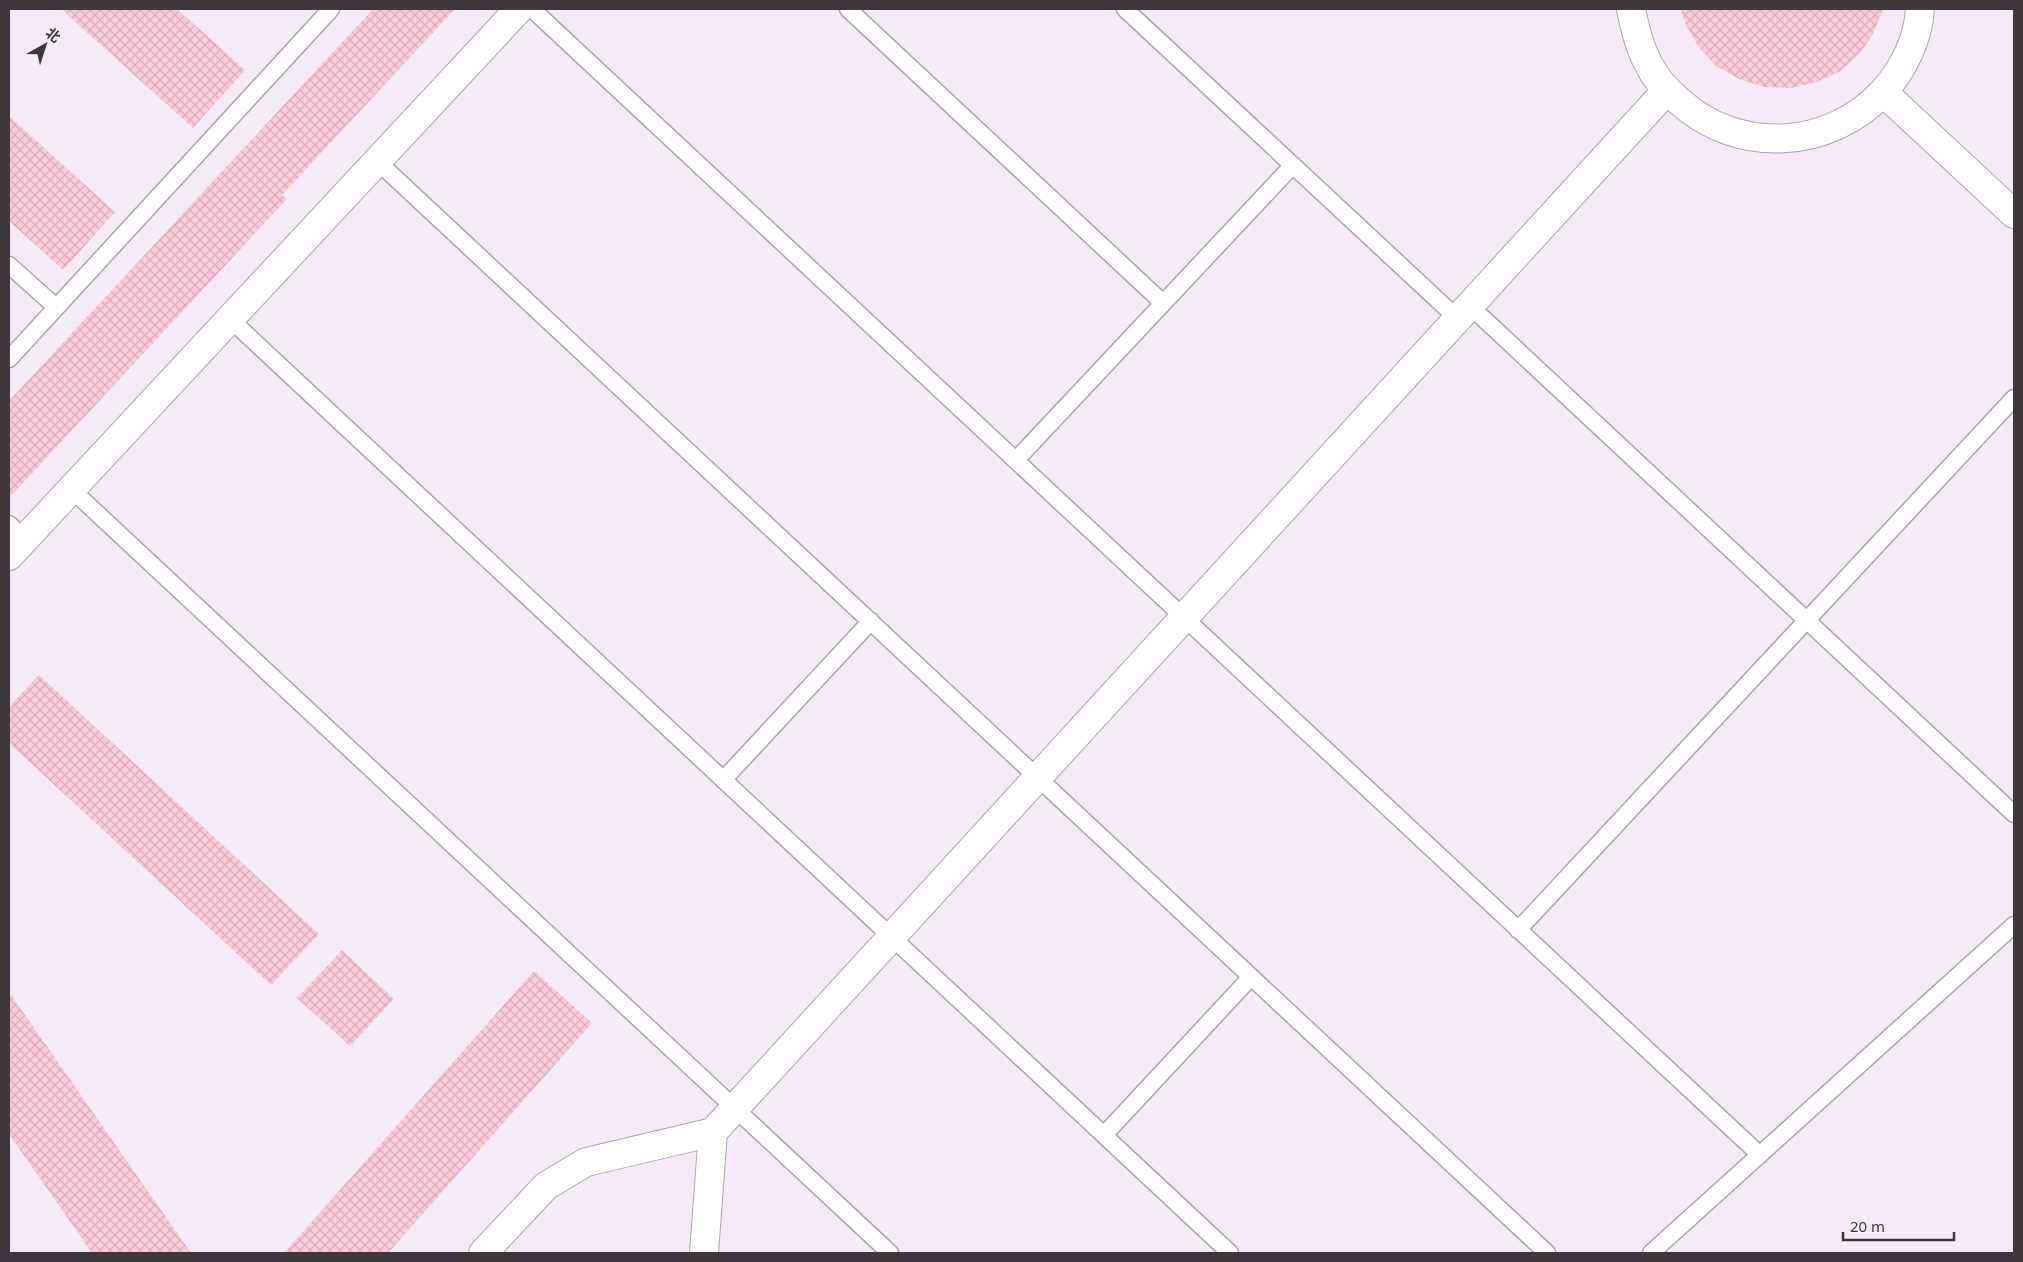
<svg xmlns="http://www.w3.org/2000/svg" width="2023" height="1262" font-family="'Noto Sans','Noto Sans SC',sans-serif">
	<defs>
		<pattern id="building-cross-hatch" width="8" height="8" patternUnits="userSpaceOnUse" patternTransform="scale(1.25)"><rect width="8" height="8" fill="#facad8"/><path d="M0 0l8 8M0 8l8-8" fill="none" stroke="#d7aeba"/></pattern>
	</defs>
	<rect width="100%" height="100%" fill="#f5ebf6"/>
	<path fill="url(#building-cross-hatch)" d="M61 9H177L245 70 193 128Z
		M373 9H455L282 195 287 199 9 498V401Z
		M1681 9H1883L1873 34 1860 53 1841 71 1817 82 1791 88 1764 87 1739 79 1716 66 1698 46 1685 23Z
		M9 116 115 212 63 270 9 221Z
		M39 675 319 934 271 985 9 743V707Z
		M342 950 394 999 350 1046 297 998Z
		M534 971 592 1023 388 1253H284Z
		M9 992 191 1253H92L9 1134Z"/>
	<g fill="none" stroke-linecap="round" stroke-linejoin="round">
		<defs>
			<path id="service" d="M532 9 1760 1155
				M848 9 1163 303
				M1125 9 1458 319
				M377 161 1547 1253
				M9 265 56 307
				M1470 306 2014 814
				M230 319 1230 1253
				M9 359 331 9
				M1016 460 1293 165
				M71 489 890 1253
				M9 524 25 539
				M723 780 871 621
				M1518 930 2014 398
				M1104 1135 1251 977
				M1651 1253 2014 925"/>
			<path id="minor" d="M9 556 519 9
				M483 1253 546 1186 586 1162 713 1132 1667 90
				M704 1253 713 1132"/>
			<path id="tertiary" d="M1631 9C1635 28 1639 46 1648 63 1655 78 1667 91 1679 101 1738 155 1830 150 1884 91 1904 68 1918 39 1920 9
				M1883 92 2014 214"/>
		</defs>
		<use href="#service" stroke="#ada4ae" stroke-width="19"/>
		<use href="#minor" stroke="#ada4ae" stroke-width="30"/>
		<use href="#tertiary" stroke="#ada4ae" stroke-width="30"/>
		<use href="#service" stroke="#fff" stroke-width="16"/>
		<use href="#minor" stroke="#fff" stroke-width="28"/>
		<use href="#tertiary" stroke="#fff" stroke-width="28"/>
	</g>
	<rect width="2023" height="1262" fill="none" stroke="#3c383c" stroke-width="20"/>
	<g transform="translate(45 45) rotate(39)" stroke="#f5ebf6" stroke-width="4" paint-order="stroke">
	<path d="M0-4L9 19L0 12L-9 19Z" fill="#3c383c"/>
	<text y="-8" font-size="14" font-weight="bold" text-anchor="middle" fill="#3c383c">北</text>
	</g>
	<path d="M1843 1232v8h111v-8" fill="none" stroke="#3c383c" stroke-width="2.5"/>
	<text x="1850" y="1232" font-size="15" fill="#3c383c" stroke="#f5ebf6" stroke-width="4" paint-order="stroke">20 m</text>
</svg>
